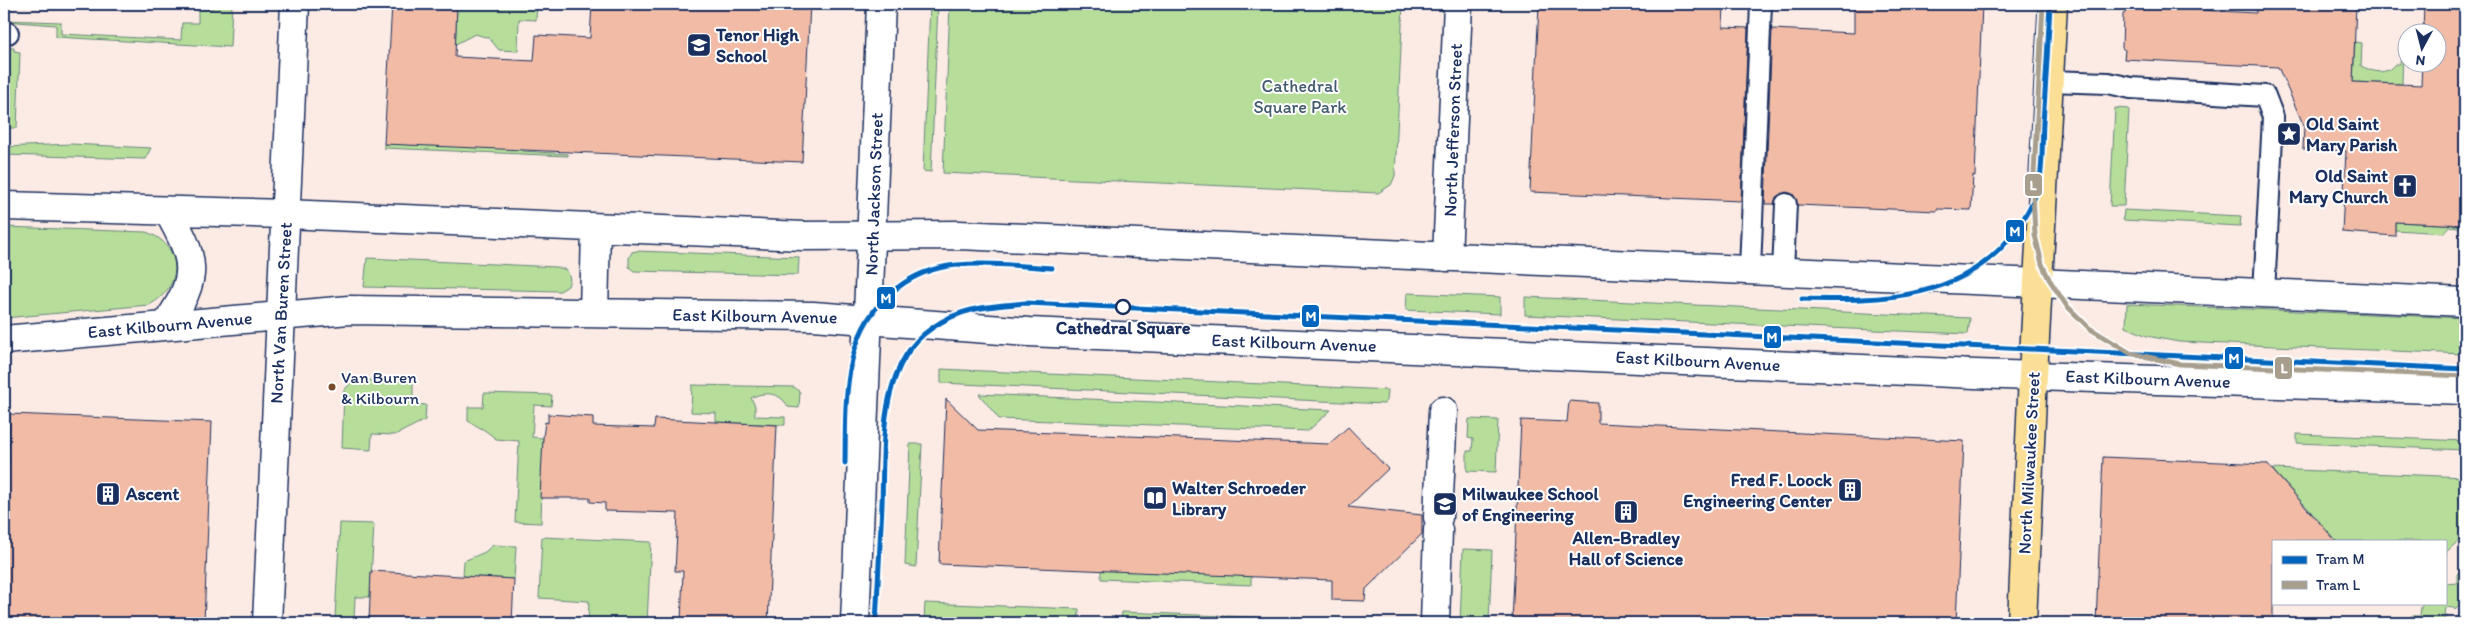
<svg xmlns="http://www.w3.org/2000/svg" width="2469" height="627" font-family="Itim,sans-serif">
	<rect width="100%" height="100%" fill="#fbebe4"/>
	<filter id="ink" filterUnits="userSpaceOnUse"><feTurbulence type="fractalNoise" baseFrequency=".02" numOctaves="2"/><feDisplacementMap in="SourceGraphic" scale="10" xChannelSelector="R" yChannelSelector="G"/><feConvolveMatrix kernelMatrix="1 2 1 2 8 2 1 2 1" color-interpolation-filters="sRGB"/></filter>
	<g filter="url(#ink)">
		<path fill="#b6de9a" stroke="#68867c" d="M4 4V20L61 22V34L181 40 182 23H198V9H212L213 4H232L230 47 56 37V25L4 21Z
			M457 4H537L536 20 519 19 518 51 499 50 489 38 475 34 452 46 456 32Z
			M930 4H938L931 172 923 171Z
			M950 4H1403L1395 176 1391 185 1378 193 943 173Z
			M2355 42 2362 43 2361 66C2374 72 2385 76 2395 64H2400L2402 45H2403L2402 84 2353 82Z
			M4 48H14V51L20 52 17 128H4Z
			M2115 108 2129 109 2124 206H2110Z
			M71 144 151 148 145 159 4 155V147Z
			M384 144 522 148V151L568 154V156L384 148Z
			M2124 210 2241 216 2240 226 2123 220Z
			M2395 222 2465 225V228L2450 226 2444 233 2395 230Z
			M4 227 146 232C184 245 184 287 149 305L4 318Z
			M636 251 799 257 798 275 634 271 629 267V258L632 252Z
			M367 258 556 267 567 270 570 279 568 286 560 291 364 287Z
			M1407 293 1500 297V314L1406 310Z
			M1525 297 1970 318 1968 334 1525 315Z
			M2127 304 2465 318V354L2179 342 2147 336 2126 327Z
			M941 369 1348 388 1388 390 1387 401 1384 404 941 383Z
			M354 380 413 381V404L426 405 425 420 395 435 372 434 371 450 342 448 344 390Z
			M692 385 794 387 800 392 799 408 788 407C781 392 764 391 751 398L755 406V416L785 417V425L716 422V413L691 412Z
			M484 393 552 395 551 406 534 405 532 437 543 438 541 523 515 522 519 441 496 439 486 431 468 421V407H483Z
			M979 394 1331 410 1308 431 999 419Z
			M1469 419 1498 420 1496 472 1467 471V451H1472L1473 439 1468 438Z
			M2297 434 2465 441V450L2297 443Z
			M910 444H922L916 567 905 565Z
			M2272 469 2465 477V535L2445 553V541H2331L2320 529V522Z
			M340 523 374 524 370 597H355L354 619 335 618Z
			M542 537 651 542 647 623H588L589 601 539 598Z
			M493 545 516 546 514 579 463 576 464 561 485 552Z
			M1463 549 1492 550 1489 623H1460Z
			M2465 566V590L2463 599 2465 600 2455 610 2454 608 2445 607 2444 616H2448L2440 623H2402L2411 616H2420L2421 607 2424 603H2445V584L2457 583V574Z
			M1101 570 1251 576V585L1101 579Z
			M925 603 1079 609 1078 623 924 621Z
			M1122 612 1325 620V623H1121Z"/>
		<path fill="#f2bba6" stroke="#1b2f5e" d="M392 4H457L455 57 534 61 536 35 590 38 592 4H810L802 162 384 144Z
			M1539 4H1724L1723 27 1748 28 1741 201 1530 192Z
			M1854 4H1982L1975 176 1973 175 1971 210 1937 209V211L1798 205 1793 194 1786 192 1776 197 1774 204H1765L1772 29 1854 33Z
			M2127 4H2192V6H2199V10L2256 13V8L2279 9V4H2356L2353 82 2421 85 2422 62H2436V32H2423L2424 4H2465V225L2395 222V236L2342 232 2346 151 2303 149 2304 126 2278 67 2124 59 2125 50 2122 48 2123 14 2127 12Z
			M946 399 978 430 1329 444 1348 427 1388 469 1348 507 1422 515V534L1366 589 1365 601 1332 600V580L939 564Z
			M1569 401 1598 403V423L1964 441 1956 623H1512L1521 420 1567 422Z
			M10 414 212 422 204 623H4Z
			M548 414 593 417V426L654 428 655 419 777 425 768 623H681L683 571H675L678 513 605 511V503L590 502V498H540L543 438 545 422 548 423Z
			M2103 457 2267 464 2336 541H2273V623H2096Z
			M371 571 514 579 512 623H369Z"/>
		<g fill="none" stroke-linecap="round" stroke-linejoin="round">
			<defs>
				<path id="service" d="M4 33H8
					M2049 81 2108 83 2131 88 2265 96 2273 117 2264 293
					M1750 269 1761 4
					M1783 271 1786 204"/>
				<path id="pedestrian" d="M1438 517 1443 411
					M1435 623 1438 530"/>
				<path id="minor" d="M1447 257 1458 4"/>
				<path id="tertiary" d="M4 206 285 214 803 236 959 235 2465 302
					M594 313 596 229
					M166 325C200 276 196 261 168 211
					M4 340 349 310 813 316 1029 332 1975 374 2465 390"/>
				<path id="secondary" d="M267 623 295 4
					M855 623 881 4"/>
				<path id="primary" d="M2022 623 2033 375 2053 4"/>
			</defs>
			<use href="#service" stroke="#1b2f5e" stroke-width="24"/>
			<use href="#pedestrian" stroke="#1b2f5e" stroke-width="31"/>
			<use href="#minor" stroke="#1b2f5e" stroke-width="31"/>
			<use href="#tertiary" stroke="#1b2f5e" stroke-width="31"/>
			<use href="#secondary" stroke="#1b2f5e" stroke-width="31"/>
			<use href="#primary" stroke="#1b2f5e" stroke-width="31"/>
			<use href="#service" stroke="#fff" stroke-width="20"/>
			<use href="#pedestrian" stroke="#fff" stroke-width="28"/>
			<use href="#minor" stroke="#fff" stroke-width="28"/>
			<use href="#tertiary" stroke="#fff" stroke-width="28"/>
			<use href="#secondary" stroke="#fff" stroke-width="28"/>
			<use href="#primary" stroke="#fbdf96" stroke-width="28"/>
			<defs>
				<path id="tram-1" d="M1802 299C1881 301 1965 301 2016 230 2026 216 2037 196 2040 179 2043 160 2042 140 2043 122 2046 83 2048 43 2050 4
					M845 463C846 401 841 329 897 288 914 275 935 267 957 265 988 262 1021 266 1052 268
					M876 623C878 584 880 544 882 505 884 448 877 365 932 328 961 307 991 306 1026 303L2465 369"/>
				<path id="tram-2" d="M2043 4 2033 192 2035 235 2042 264 2049 279 2066 305 2089 328 2130 353 2180 364 2465 376"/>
			</defs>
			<use href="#tram-1" stroke="#fff" stroke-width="9"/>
			<use href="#tram-2" stroke="#fff" stroke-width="9"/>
			<use href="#tram-1" stroke="#0065bd" stroke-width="5"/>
			<use href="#tram-2" stroke="#a79e8d" stroke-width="5"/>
		</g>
	</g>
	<defs>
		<symbol id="school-square" viewBox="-11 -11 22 22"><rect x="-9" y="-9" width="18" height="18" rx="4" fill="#1b2f5e" stroke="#fff"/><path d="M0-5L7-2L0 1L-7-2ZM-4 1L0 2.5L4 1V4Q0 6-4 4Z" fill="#fff"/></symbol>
		<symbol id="sight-square" viewBox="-11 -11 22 22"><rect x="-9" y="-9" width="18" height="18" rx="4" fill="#1b2f5e" stroke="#fff"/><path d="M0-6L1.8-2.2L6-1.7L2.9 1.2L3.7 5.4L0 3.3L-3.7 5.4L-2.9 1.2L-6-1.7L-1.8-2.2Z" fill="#fff"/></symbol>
		<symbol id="church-square" viewBox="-11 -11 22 22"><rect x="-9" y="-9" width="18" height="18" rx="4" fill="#1b2f5e" stroke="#fff"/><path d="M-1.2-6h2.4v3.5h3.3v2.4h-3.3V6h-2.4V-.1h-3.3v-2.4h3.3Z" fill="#fff"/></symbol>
		<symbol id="building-square" viewBox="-11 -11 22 22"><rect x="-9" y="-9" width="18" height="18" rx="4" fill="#1b2f5e" stroke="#fff"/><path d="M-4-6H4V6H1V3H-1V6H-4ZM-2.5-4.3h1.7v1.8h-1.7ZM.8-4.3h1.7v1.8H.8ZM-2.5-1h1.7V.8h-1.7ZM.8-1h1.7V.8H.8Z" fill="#fff"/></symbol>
		<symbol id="library-square" viewBox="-11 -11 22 22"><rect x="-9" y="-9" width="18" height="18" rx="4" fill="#1b2f5e" stroke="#fff"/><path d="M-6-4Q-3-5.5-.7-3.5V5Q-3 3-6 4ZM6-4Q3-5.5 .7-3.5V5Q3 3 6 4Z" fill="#fff"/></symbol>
		<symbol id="university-square" viewBox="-11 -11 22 22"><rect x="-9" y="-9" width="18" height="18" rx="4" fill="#1b2f5e" stroke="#fff"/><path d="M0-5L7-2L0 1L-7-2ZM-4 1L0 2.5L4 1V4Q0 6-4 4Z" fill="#fff"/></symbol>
	</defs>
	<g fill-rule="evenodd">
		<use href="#school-square" x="685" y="31" width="28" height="28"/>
		<use href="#sight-square" x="2275" y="120" width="28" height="28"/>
		<use href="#church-square" x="2391" y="172" width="28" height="28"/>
		<use href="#building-square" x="1836" y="476" width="28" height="28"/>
		<use href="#building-square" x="94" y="480" width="28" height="28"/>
		<use href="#library-square" x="1141" y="484" width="28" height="28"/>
		<use href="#university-square" x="1431" y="490" width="28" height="28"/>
		<use href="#building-square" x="1612" y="498" width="28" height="28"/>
	</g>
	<circle fill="#fff" stroke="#1b2f5e" stroke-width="2.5" cx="1123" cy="307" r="7"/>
	<circle fill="#7a4b2a" stroke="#fff" stroke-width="2" cx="332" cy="387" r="4.5"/>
	<g text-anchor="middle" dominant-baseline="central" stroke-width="4" stroke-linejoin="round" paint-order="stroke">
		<g font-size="17" fill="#1b2f5e" stroke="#fff" text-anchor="start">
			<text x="341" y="377">Van Buren<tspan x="341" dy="21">&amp; Kilbourn</tspan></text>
		</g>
		<g font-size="18" font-weight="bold" fill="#1b2f5e" stroke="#fff" text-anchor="start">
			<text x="716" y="35">Tenor High<tspan x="716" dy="21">School</tspan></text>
			<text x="2306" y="124">Old Saint<tspan x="2306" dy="21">Mary Parish</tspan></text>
			<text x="2388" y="176" text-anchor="end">Old Saint<tspan x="2388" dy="21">Mary Church</tspan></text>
			<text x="1832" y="480" text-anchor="end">Fred F. Loock<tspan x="1832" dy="21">Engineering Center</tspan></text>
			<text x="1172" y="488">Walter Schroeder<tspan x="1172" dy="21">Library</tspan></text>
			<text x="126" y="494">Ascent</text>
			<text x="1462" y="494">Milwaukee School<tspan x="1462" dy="21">of Engineering</tspan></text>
			<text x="1626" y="538" text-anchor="middle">Allen-Bradley<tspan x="1626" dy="21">Hall of Science</tspan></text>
		</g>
		<g font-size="18" fill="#425b6d" stroke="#fff">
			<text x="1300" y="86">Cathedral<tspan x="1300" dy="21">Square Park</tspan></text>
		</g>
		<g font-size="18" fill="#1b2f5e" stroke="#fff">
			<text transform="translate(1453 130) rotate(-88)">North Jefferson Street</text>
			<text transform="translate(874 194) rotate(-88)">North Jackson Street</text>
			<text transform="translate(281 313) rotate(-87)">North Van Buren Street</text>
			<text transform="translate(755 316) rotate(1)">East Kilbourn Avenue</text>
			<text transform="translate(170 325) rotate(-5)">East Kilbourn Avenue</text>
			<text transform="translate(1294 343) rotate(2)">East Kilbourn Avenue</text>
			<text transform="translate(1698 361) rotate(3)">East Kilbourn Avenue</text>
			<text transform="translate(2148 379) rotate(2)">East Kilbourn Avenue</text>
			<text transform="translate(2029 463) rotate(-87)">North Milwaukee Street</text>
		</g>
		<g font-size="18" font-weight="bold" fill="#1b2f5e" stroke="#fff">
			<text x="1123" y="328">Cathedral Square</text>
		</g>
	</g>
	<g stroke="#fff" stroke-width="2">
		<rect x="2024" y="173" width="19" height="24" rx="5" fill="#a79e8d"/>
		<rect x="2005" y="219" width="20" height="24" rx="5" fill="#0065bd"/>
		<rect x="876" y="286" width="20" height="24" rx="5" fill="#0065bd"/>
		<rect x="1301" y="304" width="19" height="24" rx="5" fill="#0065bd"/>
		<rect x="1763" y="325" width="19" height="24" rx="5" fill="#0065bd"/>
		<rect x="2224" y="346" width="20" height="24" rx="5" fill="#0065bd"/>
		<rect x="2274" y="356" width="19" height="24" rx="5" fill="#a79e8d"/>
	</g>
	<g font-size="14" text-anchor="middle" font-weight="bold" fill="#fff">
		<text x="2033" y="190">L</text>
		<text x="2015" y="236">M</text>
		<text x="886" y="303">M</text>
		<text x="1311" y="321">M</text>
		<text x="1772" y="342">M</text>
		<text x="2234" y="363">M</text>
		<text x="2284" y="373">L</text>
	</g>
	<rect width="2469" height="627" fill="none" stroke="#fff" stroke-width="20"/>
	<rect x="10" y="10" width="2449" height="607" fill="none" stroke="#1b2f5e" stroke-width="2" filter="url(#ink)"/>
	<rect x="2272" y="540" width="175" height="65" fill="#ffffff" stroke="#a4acbf"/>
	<rect x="2282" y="556" width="25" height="8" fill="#0065bd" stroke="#a4acbf"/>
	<text x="2316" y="564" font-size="15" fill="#1b2f5e">Tram M</text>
	<rect x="2282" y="581" width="25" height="8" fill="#a79e8d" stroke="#a4acbf"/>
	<text x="2316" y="590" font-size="15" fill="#1b2f5e">Tram L</text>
	<g transform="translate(2422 48) rotate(187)"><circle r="24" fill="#ffffff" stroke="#a4acbf"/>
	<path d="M0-4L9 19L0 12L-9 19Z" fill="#1b2f5e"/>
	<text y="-8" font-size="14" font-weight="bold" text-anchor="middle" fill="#1b2f5e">N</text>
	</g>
</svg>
